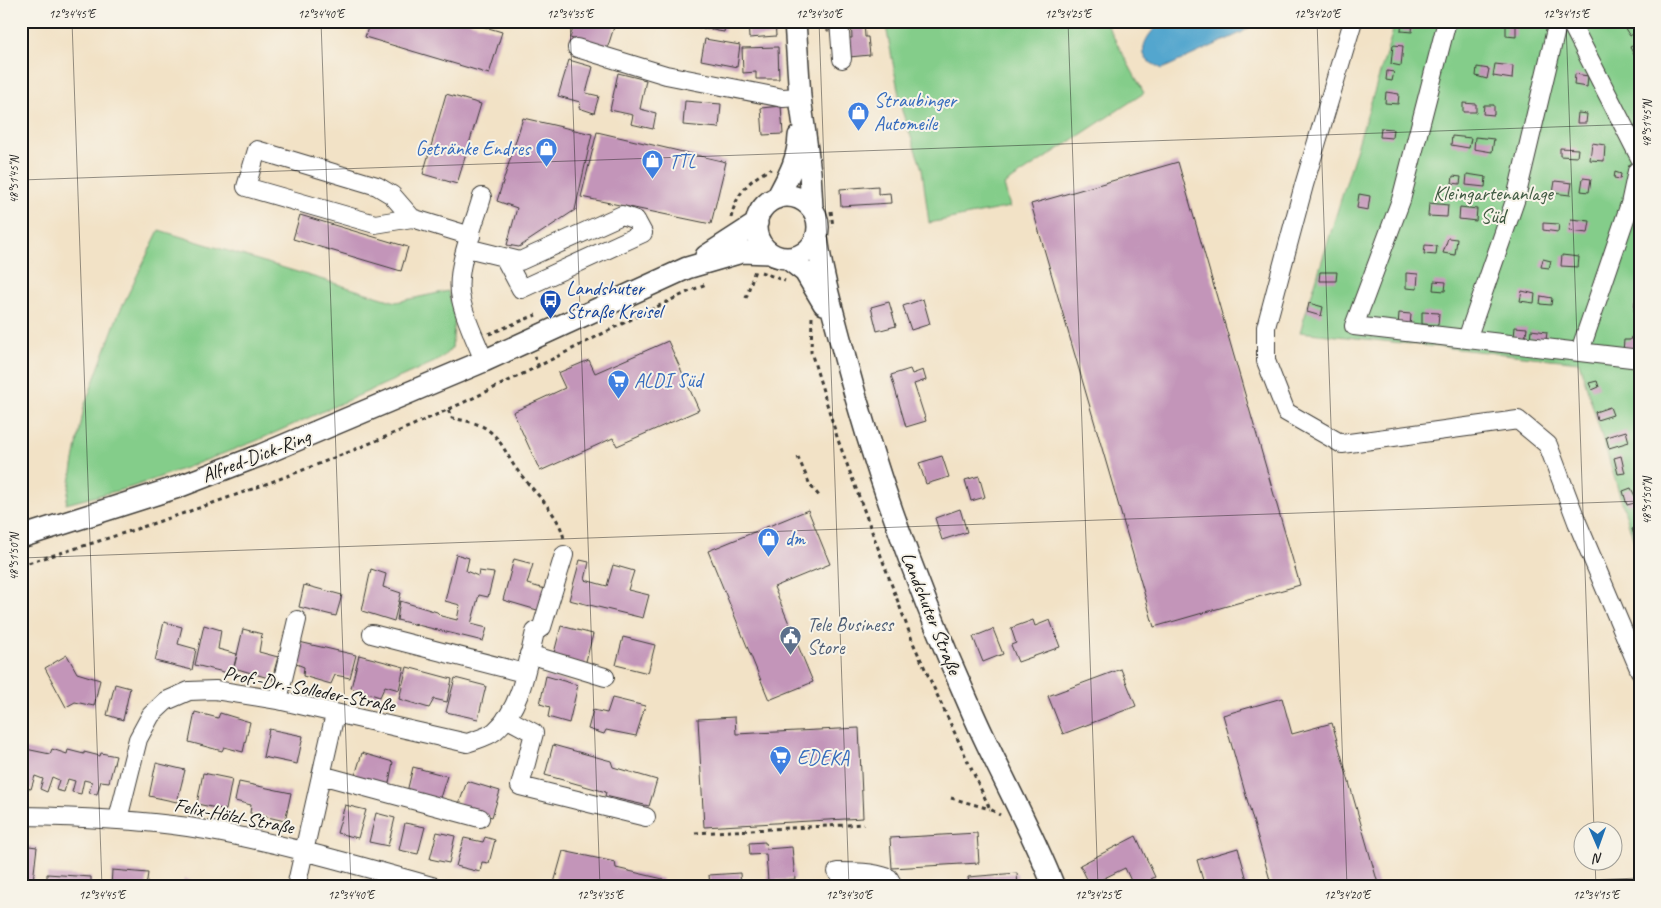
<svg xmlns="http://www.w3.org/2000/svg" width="1661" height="908" font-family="Caveat,sans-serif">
	<rect width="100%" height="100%" fill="#f7f3e8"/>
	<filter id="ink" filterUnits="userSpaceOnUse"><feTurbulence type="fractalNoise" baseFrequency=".02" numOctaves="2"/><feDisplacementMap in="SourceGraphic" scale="10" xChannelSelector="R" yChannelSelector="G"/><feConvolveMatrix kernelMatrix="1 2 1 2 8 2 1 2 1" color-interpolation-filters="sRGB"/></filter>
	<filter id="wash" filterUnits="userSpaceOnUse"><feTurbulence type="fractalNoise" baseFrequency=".0096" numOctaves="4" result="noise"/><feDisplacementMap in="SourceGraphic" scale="20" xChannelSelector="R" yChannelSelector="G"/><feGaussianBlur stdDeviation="1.12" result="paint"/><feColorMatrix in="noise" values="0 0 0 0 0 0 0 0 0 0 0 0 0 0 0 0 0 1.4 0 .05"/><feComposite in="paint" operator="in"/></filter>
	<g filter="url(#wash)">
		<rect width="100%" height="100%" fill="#f2e2c6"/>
		<path fill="#84cd8a" stroke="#507453" d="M885 21H1105L1144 93 1004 185 1010 207 929 223 922 169 902 111Z
			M1396 21H1640V561L1579 362 1300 332Z
			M159 230 396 302 448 291 455 317 452 348 439 360 256 441 188 467 132 487 66 504 84 407 118 315Z"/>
		<path fill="#53a6ce" stroke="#386175" d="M1165 21H1206L1212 23 1259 21 1241 33 1162 69C1158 66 1152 64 1148 61 1135 48 1153 27 1165 21Z"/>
		<g id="blocks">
			<path fill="#c395b9" d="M370 21H465L502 32 489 74 365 37Z
				M575 21H616L607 49 570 38Z
				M690 21H726L724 32 689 26Z
				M748 21H775L776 36 749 38Z
				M827 21H844L845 29 827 31Z
				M851 21H864L865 37H868L870 55 849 57 848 38H852Z
				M1402 21H1413L1412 32 1401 31Z
				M1506 21 1516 22V37L1506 36Z
				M1627 21H1631L1637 31 1630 36 1622 24Z
				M705 39 740 45 737 67 701 60Z
				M1639 43 1640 55 1635 57 1630 47Z
				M1393 45 1403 46 1401 66 1391 64Z
				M778 47 779 79H756V72L743 73 742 48Z
				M569 60 593 67 586 93 599 96 594 113 579 108 580 102 558 96Z
				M1495 64 1513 66 1512 79 1493 76Z
				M1477 67 1489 69 1487 79 1476 76Z
				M1387 71 1394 72 1392 81 1386 80Z
				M618 73 646 80 640 109 656 113 653 129 631 124 633 115 610 110Z
				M1575 74 1588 76 1587 87 1574 85Z
				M1386 92 1399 94 1398 104 1385 103Z
				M446 94 481 104 457 184 423 174Z
				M685 101 721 104 719 128 683 125Z
				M1463 103 1476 104V112H1463Z
				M1484 105H1494V115L1483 114Z
				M781 106 783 134 763 135 761 108Z
				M1578 113 1587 114 1586 123H1577Z
				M523 118 592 134 575 210 519 247 507 245 517 208 497 201Z
				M1381 128 1393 129 1392 138 1380 137Z
				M597 132 726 162 711 224 581 197Z
				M1452 136 1471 138 1469 148 1451 145Z
				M1475 137 1494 139 1492 152 1474 149Z
				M1592 143 1605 145 1604 161 1590 160Z
				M1560 148 1578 149 1577 157 1560 156Z
				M1178 162 1300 585 1154 627 1031 204Z
				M1615 172 1621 174 1620 179 1614 178Z
				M1467 174 1486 177 1485 187 1466 185Z
				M1453 176 1461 177 1460 184 1452 183Z
				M1583 178 1591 179 1589 192 1581 191Z
				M1555 181 1572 183 1570 195 1553 193Z
				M878 186V194L890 193 891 203 841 206 840 189Z
				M1359 194 1370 196 1368 210 1357 208Z
				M1429 203 1448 205 1447 217 1428 216Z
				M1460 207 1477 209 1476 221 1459 219Z
				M300 215 408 247 401 271 293 239Z
				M1571 219 1590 221 1588 233 1569 231Z
				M1543 223 1559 224 1558 232 1543 230Z
				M1448 238 1457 239 1455 255 1443 253Z
				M1425 245 1437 246 1436 255 1424 254Z
				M1562 255 1579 257 1578 267 1561 266Z
				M1543 259 1551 261 1549 268 1541 267Z
				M1320 272H1337L1336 281H1319Z
				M1406 273 1418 274 1417 289 1406 288Z
				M1434 281 1446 282 1445 291 1433 290Z
				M1522 291 1535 294 1534 303 1520 301Z
				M1541 296 1552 298 1551 305 1540 304Z
				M923 299 930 324 911 330 903 306Z
				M1635 301H1640V312L1634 311Z
				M889 302 896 326 877 331 871 307Z
				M1309 303 1323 307 1321 316 1307 312Z
				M1422 312 1439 313 1438 325 1422 324Z
				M1399 313 1411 314 1410 326H1398Z
				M1515 327 1527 328 1525 339 1514 337Z
				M1531 330 1547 332 1546 340 1530 338Z
				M1631 337 1638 338 1637 352 1623 351 1624 340H1630Z
				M668 341 699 410 617 446 613 438 540 471 513 412 565 388 558 373 589 360 595 373Z
				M910 369 912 374 923 370 926 380 914 384 926 421 906 427 891 375Z
				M1597 381 1599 387 1592 390 1589 383Z
				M1610 407 1613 415 1597 420 1595 412Z
				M1626 431 1629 442 1609 448 1606 437Z
				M942 456 949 477 926 484 919 463Z
				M1621 456 1625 473 1618 474 1614 458Z
				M979 476 985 497 971 501 965 480Z
				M1631 488 1638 502 1627 505 1623 491Z
				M960 509 967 532 942 540 935 518Z
				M808 510 830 564 774 587 813 682 769 700 708 551Z
				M1640 527V540L1636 541 1632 529Z
				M456 554 469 558 466 571 478 576 479 571 494 573 488 597 479 595 471 624 487 628 483 641 397 620 400 601 437 612 441 616 457 620 460 605 445 601Z
				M514 559 533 564 527 584 549 590 544 612 503 600Z
				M580 560 589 562 585 580 607 586 613 565 634 571 628 590 649 595 643 618 569 600Z
				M371 569 386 574 383 587 401 593 394 621 362 611Z
				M304 585 342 595 336 616 299 607Z
				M1033 620 1035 626 1050 620 1060 647 1018 662 1011 645 1016 643 1011 628Z
				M164 622 182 627 178 644 196 649 192 670 155 661Z
				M204 625 221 630 218 649 237 654 232 674 195 665Z
				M561 626 593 634 585 665 553 657Z
				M243 629 262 634 259 652 278 657 272 679 234 668Z
				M993 629 1003 654 983 662 973 637Z
				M623 637 655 645 648 673 616 665Z
				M299 642 356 655 350 678 335 675 331 684 303 676 304 667 294 663Z
				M67 655 77 673 100 680 94 706 75 702 66 707 45 668Z
				M359 655 404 667 399 690 385 686 380 697 351 688Z
				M407 667 452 679 447 702 434 699 429 708 399 699Z
				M1121 669 1136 706 1063 734 1048 696Z
				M546 676 578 685 569 723 548 717 550 707 540 704Z
				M455 678 486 686 478 719 446 712Z
				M115 684 130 688 123 720 107 715Z
				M612 698 645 706 636 736 606 730 604 734 588 729 593 710 607 713Z
				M1282 698 1292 734 1332 723 1379 887H1272L1223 715Z
				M195 712 218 718 220 713 250 722 243 752 224 747 222 751 189 742Z
				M735 717 736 734 859 728 863 818 704 827 698 719Z
				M269 729 303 736 297 764 263 757Z
				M553 745 611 761 613 767 657 780 649 806 605 796 606 792 545 775Z
				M21 748 50 754 52 749 67 754 68 750 84 754V752L100 756 101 753 116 756 109 782 101 781 97 794 89 793 92 782 84 780 81 794 72 792 75 781 68 779 64 792 56 790 59 780 52 777 47 792 40 789 43 779 35 776 31 789 23 787 26 778 21 776Z
				M362 753 393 762 388 788 354 779Z
				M156 763 185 770 177 802 149 796Z
				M413 767 447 776 439 801 407 792Z
				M203 773 232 779 226 810 197 804Z
				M467 781 500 791 492 817 458 807Z
				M239 782 291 793 285 821 250 813 251 805 235 801Z
				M345 805 366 810 358 838 337 833Z
				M376 813 395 818 388 846 369 842Z
				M405 823 425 827 418 854 399 850Z
				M437 832 455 836 449 863 430 859Z
				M977 833 979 863 892 868 890 838Z
				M1136 836 1155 877 1151 879 1154 887H1125L1132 883 1125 868 1090 885 1080 865Z
				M485 837 495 840 489 863 482 862 480 872 456 866 464 838 483 842Z
				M765 842 766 849 792 847 795 879 768 881 766 854 750 855 749 843Z
				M21 845 37 847 33 881 21 879Z
				M1238 848 1249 887H1205L1197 860Z
				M563 851 615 862 616 868 663 879 661 887H571L554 883Z
				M112 870 148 873 146 887H111Z
				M740 873 741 887H710L709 875Z
				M1017 873 1018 887H957V885L969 884 968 877Z
				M47 874 91 877V887H47Z
				M184 879 201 883 217 885 183 887Z"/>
		</g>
	</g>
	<g filter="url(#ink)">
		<use href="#blocks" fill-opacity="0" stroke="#3c3a36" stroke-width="1"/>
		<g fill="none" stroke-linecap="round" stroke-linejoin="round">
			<defs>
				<path id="minor" d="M839 21 842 59
					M1353 21 1304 185 1266 327V361L1286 412 1342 444 1518 420 1548 445 1577 522 1640 671
					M1447 21 1401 200 1354 326 1640 359
					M1570 21 1640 158
					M577 48 666 75 783 98 800 97
					M482 197C474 226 454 269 461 299 465 320 476 340 484 361
					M412 218 392 195 377 186 257 150 246 187 375 224 412 218 471 236
					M467 248 520 261 622 215 636 220 643 233 521 289 505 259
					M1467 339 1516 198 1558 21
					M1580 351 1630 204 1637 171 1640 170
					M372 634 524 673
					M529 654 605 677
					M278 700 297 620
					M506 718 534 733 520 786 646 817
					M321 775 480 818
					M21 816C77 817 132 819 188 827 272 840 353 864 435 887
					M118 819 138 739 151 715 166 701 189 691 215 690 278 700 467 743C475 740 488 737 495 731 522 708 527 664 535 632L542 627 564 555
					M837 872C856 872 871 872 889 878L894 887
					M296 887 335 714"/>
				<path id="major" d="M795 21 800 97 810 172 812 208
					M756 227a31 31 0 1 1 62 0a31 31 0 1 1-62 0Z
					M777 198C788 177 798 161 799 136
					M817 237C822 278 835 318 845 358 877 479 920 595 971 709 997 769 1030 826 1054 887
					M706 256 757 223
					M787 258 805 272 824 304
					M21 537 178 487 261 455 484 361 687 268 742 252 770 253"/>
			</defs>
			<use href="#minor" stroke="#3c3a36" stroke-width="20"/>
			<use href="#major" stroke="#3c3a36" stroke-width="24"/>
			<path stroke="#3c3a36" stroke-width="3" stroke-dasharray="4 4" stroke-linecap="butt" d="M831 211 833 227
				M731 218C736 194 749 179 771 169
				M761 272 785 281
				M746 298 755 270
				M812 317 811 352 838 440 914 645 990 809 1000 815
				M489 334 536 315
				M534 356 539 367
				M448 410 452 418C464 421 478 422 488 430 501 439 506 454 515 467 531 490 559 512 564 539
				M798 457 810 485 820 497
				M21 565C165 522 310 472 447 410 536 370 620 322 708 283
				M951 798 990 809
				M695 833 864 824"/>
			<use href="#minor" stroke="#fff" stroke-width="18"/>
			<use href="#major" stroke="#fff" stroke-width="21"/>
		</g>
	</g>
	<path fill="none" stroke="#1c1c1c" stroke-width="1" stroke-opacity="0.45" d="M72 21 102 887M321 21 351 887M570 21 600 887M819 21 849 887M1068 21 1098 887M1317 21 1347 887M1566 21 1594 830M21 180 1640 124M21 558 1640 501M1595 860 1596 887M1398 887 1640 878"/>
	<defs>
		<symbol id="shop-pin" viewBox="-11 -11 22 30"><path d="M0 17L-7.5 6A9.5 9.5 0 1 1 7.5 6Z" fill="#3f7fe0" stroke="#f7f3e8"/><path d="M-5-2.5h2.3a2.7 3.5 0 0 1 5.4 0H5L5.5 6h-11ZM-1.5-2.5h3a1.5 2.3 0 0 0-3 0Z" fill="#fff"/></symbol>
		<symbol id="bus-pin" viewBox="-11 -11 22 30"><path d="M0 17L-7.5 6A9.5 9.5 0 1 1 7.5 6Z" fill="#1a4fb4" stroke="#f7f3e8"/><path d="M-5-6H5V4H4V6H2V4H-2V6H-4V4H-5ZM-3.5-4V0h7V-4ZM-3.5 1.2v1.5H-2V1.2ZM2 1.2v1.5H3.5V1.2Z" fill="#fff"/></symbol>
		<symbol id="supermarket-pin" viewBox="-11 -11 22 30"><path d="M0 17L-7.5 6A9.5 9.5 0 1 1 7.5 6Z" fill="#3f7fe0" stroke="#f7f3e8"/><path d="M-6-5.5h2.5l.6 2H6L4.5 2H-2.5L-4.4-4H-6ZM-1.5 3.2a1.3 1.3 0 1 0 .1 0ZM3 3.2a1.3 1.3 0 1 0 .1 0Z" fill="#fff"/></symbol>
		<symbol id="civic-pin" viewBox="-11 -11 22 30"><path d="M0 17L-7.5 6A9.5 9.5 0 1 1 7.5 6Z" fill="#5c6f8a" stroke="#f7f3e8"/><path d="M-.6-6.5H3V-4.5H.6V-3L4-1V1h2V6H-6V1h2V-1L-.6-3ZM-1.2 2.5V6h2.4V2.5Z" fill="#fff"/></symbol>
	</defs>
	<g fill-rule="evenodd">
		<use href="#shop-pin" x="846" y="100" width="25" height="34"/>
		<use href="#shop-pin" x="534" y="136" width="25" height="34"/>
		<use href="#shop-pin" x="640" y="148" width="25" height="34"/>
		<use href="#bus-pin" x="538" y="288" width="25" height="34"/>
		<use href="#supermarket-pin" x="606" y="368" width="25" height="34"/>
		<use href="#shop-pin" x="756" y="526" width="25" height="34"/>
		<use href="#civic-pin" x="778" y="624" width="25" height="34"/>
		<use href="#supermarket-pin" x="768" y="744" width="25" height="34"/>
	</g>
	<g text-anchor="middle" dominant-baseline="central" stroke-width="4" stroke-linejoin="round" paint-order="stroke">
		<g font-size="20" fill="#366cbe" stroke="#f7f3e8" text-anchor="start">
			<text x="874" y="100">Straubinger<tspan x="874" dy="23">Automeile</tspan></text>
			<text x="530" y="148" text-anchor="end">Getränke Endres</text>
			<text x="669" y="161">TTL</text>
			<text x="634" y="380">ALDI Süd</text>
			<text x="785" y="538">dm</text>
			<text x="797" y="757">EDEKA</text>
		</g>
		<g font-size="20" fill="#405a42" stroke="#f7f3e8">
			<text x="1493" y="193">Kleingartenanlage<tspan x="1493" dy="23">Süd</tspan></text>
		</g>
		<g font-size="20" fill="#164399" stroke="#f7f3e8" text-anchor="start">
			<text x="566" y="288">Landshuter<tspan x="566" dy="23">Straße Kreisel</tspan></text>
		</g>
		<g font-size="20" fill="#1c1c1c" stroke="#f7f3e8">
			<text transform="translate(256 456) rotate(-21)">Alfred-Dick-Ring</text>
			<text transform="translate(931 613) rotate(68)">Landshuter Straße</text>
			<text transform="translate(309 689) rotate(11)">Prof.-Dr.-Solleder-Straße</text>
			<text transform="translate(234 816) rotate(11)">Felix-Hölzl-Straße</text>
		</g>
		<g font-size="20" fill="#4e5e75" stroke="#f7f3e8" text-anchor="start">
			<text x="807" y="624">Tele Business<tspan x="807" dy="23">Store</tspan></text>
		</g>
	</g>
	<rect width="1661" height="908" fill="none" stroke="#f7f3e8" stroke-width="55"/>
	<g transform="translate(1598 846) rotate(178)"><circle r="24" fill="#f7f3e8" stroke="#9f9d96"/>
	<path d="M0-4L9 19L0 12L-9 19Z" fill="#1f6fb2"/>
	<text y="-8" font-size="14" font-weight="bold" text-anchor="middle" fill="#1c1c1c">N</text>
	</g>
	<rect x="28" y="28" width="1606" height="852" fill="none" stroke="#1c1c1c" stroke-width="2"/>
	<g font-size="12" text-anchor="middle" fill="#1c1c1c">
		<text x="72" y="18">12°34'45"E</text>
		<text x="321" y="18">12°34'40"E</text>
		<text x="570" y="18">12°34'35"E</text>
		<text x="819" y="18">12°34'30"E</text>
		<text x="1068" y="18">12°34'25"E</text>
		<text x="1317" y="18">12°34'20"E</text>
		<text x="1566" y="18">12°34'15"E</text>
		<text transform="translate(1647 124) rotate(-90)" y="4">48°51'45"N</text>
		<text transform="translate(14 180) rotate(-90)" y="4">48°51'45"N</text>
		<text transform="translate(1647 501) rotate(-90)" y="4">48°51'50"N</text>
		<text transform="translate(14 557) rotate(-90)" y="4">48°51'50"N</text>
		<text x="102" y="899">12°34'45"E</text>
		<text x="351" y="899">12°34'40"E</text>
		<text x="600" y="899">12°34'35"E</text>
		<text x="849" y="899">12°34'30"E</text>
		<text x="1098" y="899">12°34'25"E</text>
		<text x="1347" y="899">12°34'20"E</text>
		<text x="1596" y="899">12°34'15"E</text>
	</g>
</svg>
